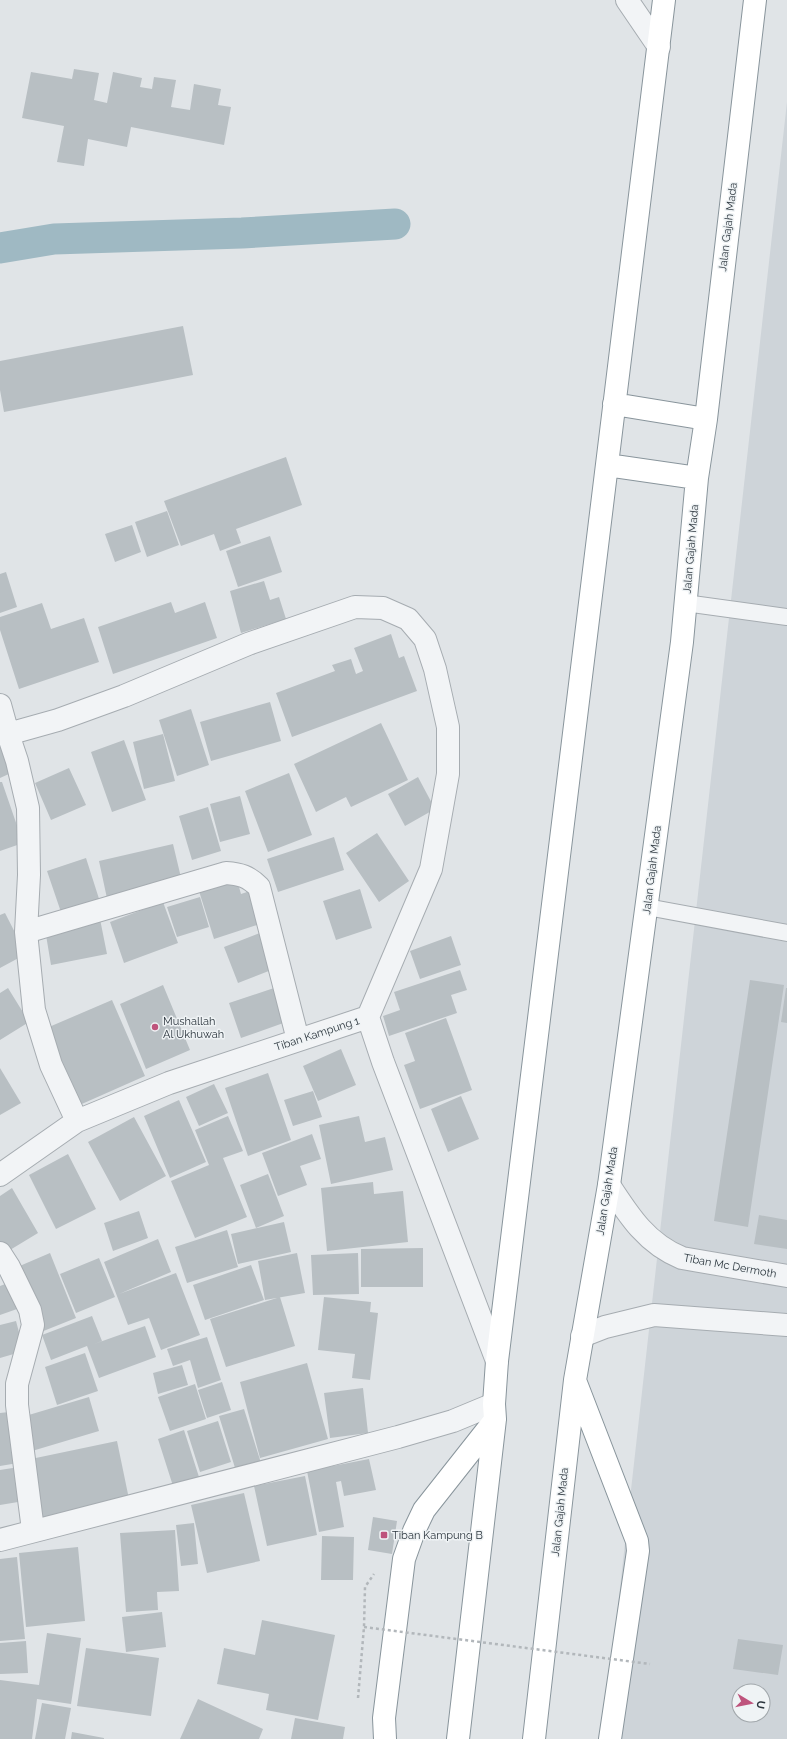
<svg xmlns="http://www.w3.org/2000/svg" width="787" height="1739" font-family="Raleway,sans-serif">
	<rect width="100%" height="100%" fill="#e0e4e7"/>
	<path fill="#ced4d9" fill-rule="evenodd" d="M787 102V1739H603ZM739 1691H763V1715H739Z"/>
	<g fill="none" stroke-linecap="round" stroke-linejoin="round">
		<path stroke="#9fb9c3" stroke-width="31" d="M0 248 54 239 242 233 395 224"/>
	</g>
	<path fill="#b8bfc3" d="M74 69 99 73 94 100 107 103 113 72 142 78 140 87 152 89 154 77 176 80 171 107 190 110 194 84 221 89 218 105 231 107 224 145 131 127 127 147 88 139 84 166 57 162 64 126 22 118 31 72 72 79Z
		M183 326 193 375 4 412 0 390V361Z
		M286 457 302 505 236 529 241 543 220 551 214 534 181 546 164 501Z
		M167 511 179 545 147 557 135 522Z
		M132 525 141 552 115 562 105 534Z
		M270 536 282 572 238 587 226 551Z
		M6 572 17 607 0 613V574Z
		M264 581 270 600 279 597 286 619 241 633 230 591Z
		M171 602 175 613 205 602 217 638 113 674 98 627Z
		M42 603 51 629 84 618 99 662 19 689 0 630V617Z
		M391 634 399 658 404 656 417 691 292 737 276 693 335 671 332 665 351 659 356 674 363 671 354 648Z
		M270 702 281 741 211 761 200 722Z
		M191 709 209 765 177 776 159 720Z
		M381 723 408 780 351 807 346 797 316 812 294 764Z
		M163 734 175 781 144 789 133 742Z
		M124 740 146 800 112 812 91 752Z
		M0 743 11 773 0 778Z
		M69 768 86 805 51 820 35 783Z
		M289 773 312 835 268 852 245 791Z
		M418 777 435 809 405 826 388 794Z
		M0 782H2L23 843 0 851Z
		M240 796 250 834 220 842 210 804Z
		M208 807 221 851 192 860 179 816Z
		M377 833 409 881 379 902 346 853Z
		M334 837 344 870 278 892 267 859Z
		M173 844 183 886 108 903 99 861Z
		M86 858 101 905 63 918 47 871Z
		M237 880 241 894 253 890 263 923 214 939 199 891Z
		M360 889 372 928 336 940 323 901Z
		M200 897 209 927 177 937 167 907Z
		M163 902 178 943 124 963 110 922Z
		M5 913 26 954 0 968V915Z
		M100 919 107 954 51 965 45 929Z
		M265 931 279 967 238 983 224 947Z
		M451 936 461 965 420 979 410 951Z
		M460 970 467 990 451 995 457 1013 389 1036 383 1016 400 1010 394 992Z
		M750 980 784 985 748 1227 714 1221Z
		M163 985 190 1050 146 1069 120 1004Z
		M277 987 289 1021 241 1038 229 1003Z
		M8 988 29 1022 0 1040V993Z
		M786 988H787V1023L781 1022Z
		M112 1000 145 1076 75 1107 42 1030Z
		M446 1018 472 1090 420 1109 404 1065 415 1061 405 1033Z
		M341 1049 356 1085 318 1101 303 1066Z
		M0 1068 21 1103 0 1115Z
		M268 1073 291 1140 248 1156 225 1088Z
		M214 1084 228 1113 199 1126 186 1097Z
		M313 1091 322 1117 293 1126 284 1100Z
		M461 1096 479 1139 448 1152 431 1109Z
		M179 1100 206 1162 170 1178 144 1116Z
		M228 1116 243 1151 223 1158 247 1217 195 1238 171 1181 209 1165 195 1130Z
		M359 1116 365 1142 385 1137 393 1170 331 1184 319 1125Z
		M134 1117 166 1176 120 1201 88 1142Z
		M312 1134 321 1159 300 1166 307 1185 278 1196 262 1153Z
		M68 1154 96 1209 56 1229 29 1175Z
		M268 1174 284 1216 256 1228 240 1185Z
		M373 1182 374 1194 403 1191 408 1242 327 1251 321 1188Z
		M12 1188 38 1233 5 1253 0 1244V1196Z
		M139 1211 148 1238 113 1251 104 1223Z
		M759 1215 787 1220V1249L754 1244Z
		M284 1222 291 1252 238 1264 231 1234Z
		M227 1230 238 1267 187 1283 175 1247Z
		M158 1239 171 1272 119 1294 176 1273 200 1335 161 1350 149 1318 128 1325 104 1262Z
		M423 1248V1287H361V1249Z
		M50 1253 76 1318 41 1332 15 1268Z
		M297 1253 305 1293 265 1300 258 1261Z
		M358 1253 359 1294 313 1295 311 1255Z
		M99 1258 115 1297 76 1313 60 1274Z
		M251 1265 264 1300 205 1320 193 1285Z
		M8 1283 17 1309 0 1315V1286Z
		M280 1297 295 1346 226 1367 210 1319Z
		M324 1297 371 1302 370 1312 378 1313 370 1380 352 1378 355 1354 318 1350Z
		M92 1316 102 1341 94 1344 145 1326 156 1357 99 1378 87 1346 51 1360 42 1335Z
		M16 1321 24 1351 0 1358V1325Z
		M207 1337 221 1380 198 1388 190 1360 173 1366 167 1349Z
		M85 1353 98 1391 57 1405 45 1367Z
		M307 1363 328 1439 260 1458 240 1382Z
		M182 1365 188 1385 158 1394 153 1373Z
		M222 1382 231 1410 207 1418 198 1390Z
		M195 1384 206 1419 170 1431 158 1397Z
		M363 1388 368 1433 330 1438 324 1393Z
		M89 1397 99 1431 32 1451 22 1417Z
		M244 1409 261 1463 236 1471 219 1416Z
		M9 1412 18 1463 0 1466V1413Z
		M218 1421 231 1462 200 1472 187 1431Z
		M184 1430 199 1477 173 1486 158 1439Z
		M117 1441 129 1499 43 1517 31 1459Z
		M369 1459 376 1490 344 1496 341 1481 336 1482 344 1527 319 1532 307 1471Z
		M19 1467 24 1501 0 1505V1470Z
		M305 1476 317 1535 267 1546 254 1486Z
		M244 1493 260 1561 207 1573 191 1505Z
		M373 1517 397 1521 392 1554 368 1550Z
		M194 1523 198 1564 181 1566 176 1525Z
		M175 1530 179 1591 157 1592 158 1610 126 1612 120 1533Z
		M322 1536 354 1537 353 1580H321Z
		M78 1547 85 1621 26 1627 19 1553Z
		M17 1557 25 1639 0 1641V1559Z
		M162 1612 166 1647 126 1652 122 1617Z
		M262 1620 335 1635 318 1720 266 1710 269 1694 217 1684 224 1648 255 1655Z
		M47 1633 81 1638 71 1704 37 1699 32 1739H0V1680L39 1685Z
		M738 1639 783 1645 778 1675 733 1669Z
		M26 1641 28 1673 0 1674V1643Z
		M86 1648 159 1658 151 1716 77 1706Z
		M198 1699 263 1729 259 1739H180Z
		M42 1703 71 1708 65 1739H35Z
		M295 1718 345 1727 343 1739H291Z
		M72 1732 104 1738V1739H71Z"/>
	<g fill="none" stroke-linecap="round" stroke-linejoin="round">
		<defs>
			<path id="service" d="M685 603 787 617
				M647 907 787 933"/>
			<path id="minor" d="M627 0 659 47
				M0 705 8 734 58 720 124 696 248 644 355 607 383 608 408 619 425 639 435 669 448 727V774L431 869 368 1017
				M8 734 17 761 28 808 29 875 26 932 34 1010 51 1065 77 1121
				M26 932 226 873C240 874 248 876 259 887L298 1040
				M0 1175 77 1121 169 1083 368 1017 383 1062 497 1361
				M609 1185C629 1216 647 1244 682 1258L787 1276
				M0 1253 9 1267 30 1310 33 1325 17 1384V1405L33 1530
				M582 1336 605 1327 654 1315 787 1325
				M0 1540 398 1437 453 1421 494 1404"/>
			<path id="trunk" d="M614 404 706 419
				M607 465 697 478
				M576 1383 637 1541 638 1551 610 1739
				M385 1739 384 1718 404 1559 414 1531 424 1510 495 1420
				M458 1739 495 1419 494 1404 497 1361 664 0
				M534 1739 575 1380 609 1185 682 642 697 478 706 419 755 0"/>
		</defs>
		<use href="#service" stroke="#a6acb1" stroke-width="18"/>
		<use href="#minor" stroke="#a6acb1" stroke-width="24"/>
		<use href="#trunk" stroke="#89959c" stroke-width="24"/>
		<path stroke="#b2b7bb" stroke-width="2.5" stroke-dasharray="3 3" stroke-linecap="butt" d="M358 1698 364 1627 365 1587 374 1574"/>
		<use href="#service" stroke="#f2f4f6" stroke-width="16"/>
		<use href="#minor" stroke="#f2f4f6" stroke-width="22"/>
		<use href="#trunk" stroke="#fff" stroke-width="22"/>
		<path stroke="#b2b7bb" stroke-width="2.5" stroke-dasharray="3 3" stroke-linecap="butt" d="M364 1627 650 1664"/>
	</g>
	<g fill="#be537c" stroke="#eff3f5" stroke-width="1.5">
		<circle cx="155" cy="1027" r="4"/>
		<rect x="380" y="1531" width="8" height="8" rx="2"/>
	</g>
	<g text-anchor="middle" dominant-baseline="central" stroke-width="3" stroke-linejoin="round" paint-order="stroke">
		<g font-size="11" fill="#2b353d" stroke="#eff3f5">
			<text transform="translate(728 227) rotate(-83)">Jalan Gajah Mada</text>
			<text transform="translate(691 549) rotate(-85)">Jalan Gajah Mada</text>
			<text transform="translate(652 870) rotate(-83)">Jalan Gajah Mada</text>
			<text transform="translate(317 1034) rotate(-18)">Tiban Kampung 1</text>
			<text transform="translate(607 1191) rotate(-81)">Jalan Gajah Mada</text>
			<text transform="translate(730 1266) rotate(10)">Tiban Mc Dermoth</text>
			<text transform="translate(560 1512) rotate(-84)">Jalan Gajah Mada</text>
		</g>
		<g font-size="11" fill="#2b353d" stroke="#eff3f5" text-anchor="start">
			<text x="163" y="1021">Mushallah<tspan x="163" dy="13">Al Ukhuwah</tspan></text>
			<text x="392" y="1535">Tiban Kampung B</text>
		</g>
	</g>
	<g transform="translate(751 1703) rotate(100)"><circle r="19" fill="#eff3f5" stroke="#a1a7ab"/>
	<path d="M0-3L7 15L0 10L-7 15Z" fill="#be537c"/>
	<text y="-6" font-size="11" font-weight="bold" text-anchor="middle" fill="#2b353d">U</text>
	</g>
</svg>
